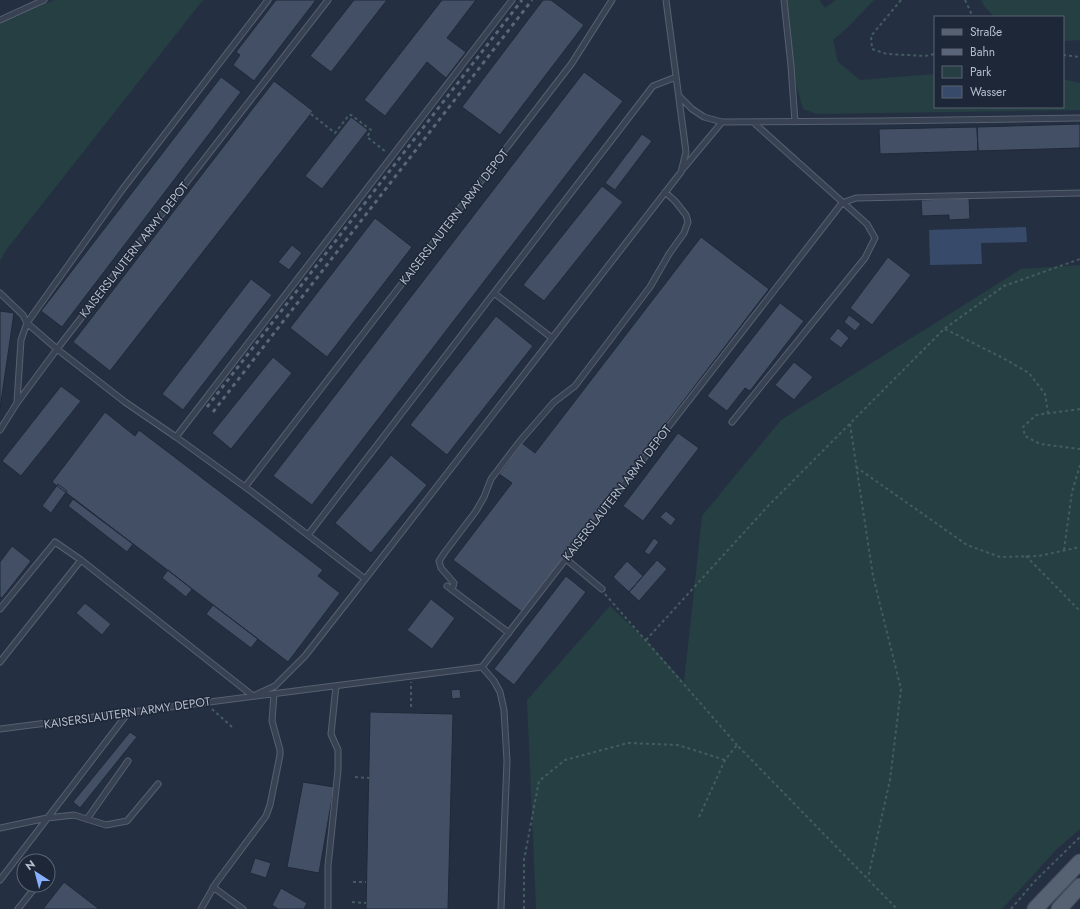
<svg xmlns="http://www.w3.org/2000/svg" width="1080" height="909" font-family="Jost,sans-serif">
	<rect width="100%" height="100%" fill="#243042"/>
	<path fill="#263f43" d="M54 0H203L6 250 0 261V24Z
		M784 0H819L825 8 836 0H874L849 26 833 40 838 62 860 80 935 74V107H1063V79L1080 83V110L817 114 803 109 791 66Z
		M981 0H1080V40L1063 41V17H995L984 6Z
		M1080 265V829L1057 849 1002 909H536L527 700 610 606 646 640 684 682 702 516 781 420 1021 269Z"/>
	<path fill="#374a6a" d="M1026 227 1027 242 981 243 982 264 930 265 929 230Z"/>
	<path fill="#424f64" stroke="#1f2939" d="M276 0H316L254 81 233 65 240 55 236 52Z
		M354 0H387L331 72 310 56Z
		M442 0H476L447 38 466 52 446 78 427 62 385 116 364 100Z
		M543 0H551L584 25 500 135 462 107Z
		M584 72 623 101 312 505 273 476Z
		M221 77 241 92 62 327 41 311Z
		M274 81 313 111 110 371 73 342Z
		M351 117 368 130 322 189 305 176Z
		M1080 124V148L978 151 977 127Z
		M977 127 978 151 880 154 879 129Z
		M642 134 652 141 615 190 605 183Z
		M602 186 623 202 544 301 523 285Z
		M969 198 970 219 949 220V215L922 216 921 200Z
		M375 218 412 247 327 357 290 328Z
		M701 237 769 289 522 612 453 560 512 483 499 474 522 443 535 453Z
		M292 245 302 253 289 270 278 262Z
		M888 257 911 275 872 325 850 308Z
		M251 279 272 295 183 410 162 394Z
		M780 303 804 321 750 391 745 388 727 411 707 396Z
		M0 311 14 313 0 409Z
		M849 315 861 324 855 331 844 322Z
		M496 316 533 346 447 455 410 425Z
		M838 328 849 338 841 348 829 339Z
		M273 357 292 373 231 449 212 433Z
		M794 362 813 377 794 400 775 385Z
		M61 386 81 401 21 476 2 461Z
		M105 412 135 436 139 430 323 570 318 576 340 593 288 662 52 482Z
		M678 433 699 448 643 521 623 506Z
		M391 455 427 485 371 553 335 523Z
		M58 484 67 491 51 513 42 506Z
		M73 499 133 544 127 552 68 506Z
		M666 511 676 519 671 526 660 517Z
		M654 538 659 542 649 555 644 552Z
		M12 546 31 561 2 598 0 597V562Z
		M657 560 667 569 639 601 629 592Z
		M627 561 643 576 629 592 613 577Z
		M168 570 192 589 186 597 162 578Z
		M566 576 586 592 514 685 494 669Z
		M431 599 455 618 432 649 407 630Z
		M85 603 111 624 102 635 76 613Z
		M213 605 258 639 251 648 206 614Z
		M460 689 461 698 452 699 451 690Z
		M370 712 453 714 448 909H366Z
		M130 732 137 737 80 808 73 802Z
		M303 782 334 787 319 873 287 867Z
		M255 858 271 863 266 878 250 873Z
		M64 882 99 909H43Z
		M281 888 307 903 304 909H278L272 905Z"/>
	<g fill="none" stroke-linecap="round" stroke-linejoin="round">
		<defs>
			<path id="service" d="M784 0 791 66 795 122
				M0 20 44 0
				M679 96 692 109 704 117 722 122 682 170
				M722 122 881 121 1080 118
				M842 203 856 198 1080 193
				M0 293 23 315 27 323 57 349 125 402 176 437 252 492 365 579
				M494 293 552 338
				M17 402 21 340 27 323 122 190 268 0
				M732 422 865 258 875 238 867 224 753 122
				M0 430 17 403 57 349 328 0
				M176 437 512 0
				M245 487 572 63 612 0
				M308 535 653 86 676 77
				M566 559 602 589
				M81 560 253 696 275 686 305 656 352 596 681 172 686 152 666 0
				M447 586 509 633
				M452 590 454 583 441 568 439 561 445 552 476 511 484 497 491 479 520 441 554 402 575 386 650 287 669 254 684 233 688 222 686 215 675 201 665 192
				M0 609 55 542 81 560 0 662
				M482 667 494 681 500 692 504 710 507 761 501 909
				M0 729 482 667 842 203
				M87 819 128 761
				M0 828 47 818 74 815 106 825 127 821 158 784
				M0 880 128 713
				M213 887 243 909
				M18 909 37 885
				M201 909 216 883 266 816 270 805 280 755V750L272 721 274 694
				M328 909V866L338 770V750L331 734 336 686"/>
			<path id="primary" d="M1035 909 1080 862
				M1059 909 1080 886"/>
		</defs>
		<use href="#service" stroke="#56606f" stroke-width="7"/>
		<use href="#primary" stroke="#424b5b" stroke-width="17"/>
		<path stroke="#445c60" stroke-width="2" stroke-dasharray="3 3" stroke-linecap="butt" d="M901 0 871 36 872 49 887 54 925 56 935 54
			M965 0 973 17
			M1063 55 1080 57
			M311 114 335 133 349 115H351L371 130 367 137 386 152
			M945 329 1001 357 1029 373 1045 394 1048 413
			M1080 409 1036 415 1023 427 1025 436 1040 444 1080 449
			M850 424 873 576 901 689 890 780 868 878
			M856 467 967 545 1000 557 1039 556 1080 547
			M1064 550 1072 492 1080 465
			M1026 556 1080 611
			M605 594 737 745
			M646 640 769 505 944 329 1004 286 1080 259
			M411 707V682
			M212 709 232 727
			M355 777 369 778
			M699 817 725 760 737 745 897 909
			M353 882H366
			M352 902 366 903
			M524 909V860L539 781 565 760 628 743 678 745 725 760
			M1011 909 1034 882 1080 837"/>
		<use href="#service" stroke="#384252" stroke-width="5"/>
		<use href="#primary" stroke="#566172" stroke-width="15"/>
		<path stroke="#5a6679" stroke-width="3" stroke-dasharray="4 4" stroke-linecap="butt" d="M207 407 522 0
			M213 412 532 0"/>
	</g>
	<g text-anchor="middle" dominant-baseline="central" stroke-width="3" stroke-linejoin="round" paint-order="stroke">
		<g font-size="12" fill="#b5bdcc" stroke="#1d2737">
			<text transform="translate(454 217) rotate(-52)">KAISERSLAUTERN ARMY DEPOT</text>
			<text transform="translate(134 250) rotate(-52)">KAISERSLAUTERN ARMY DEPOT</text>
			<text transform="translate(617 493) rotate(-52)">KAISERSLAUTERN ARMY DEPOT</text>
			<text transform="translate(127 713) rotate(-8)">KAISERSLAUTERN ARMY DEPOT</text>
		</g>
	</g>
	<rect x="934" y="16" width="130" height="92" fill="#1d2737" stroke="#5a6373"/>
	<rect x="942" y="29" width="20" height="6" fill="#566172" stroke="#5a6373"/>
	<text x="970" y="36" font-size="12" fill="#b5bdcc">Straße</text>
	<rect x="942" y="49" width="20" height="6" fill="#5a6679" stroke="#5a6373"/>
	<text x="970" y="56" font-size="12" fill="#b5bdcc">Bahn</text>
	<rect x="942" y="66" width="20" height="12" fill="#263f43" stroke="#5a6373"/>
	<text x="970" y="76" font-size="12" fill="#b5bdcc">Park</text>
	<rect x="942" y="86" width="20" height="12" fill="#374a6a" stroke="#5a6373"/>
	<text x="970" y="96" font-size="12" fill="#b5bdcc">Wasser</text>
	<g transform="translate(36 873) rotate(324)"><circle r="19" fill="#1d2737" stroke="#5a6373"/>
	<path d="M0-3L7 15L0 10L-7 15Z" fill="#87b1ff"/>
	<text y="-6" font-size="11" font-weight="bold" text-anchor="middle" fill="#b5bdcc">N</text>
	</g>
</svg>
